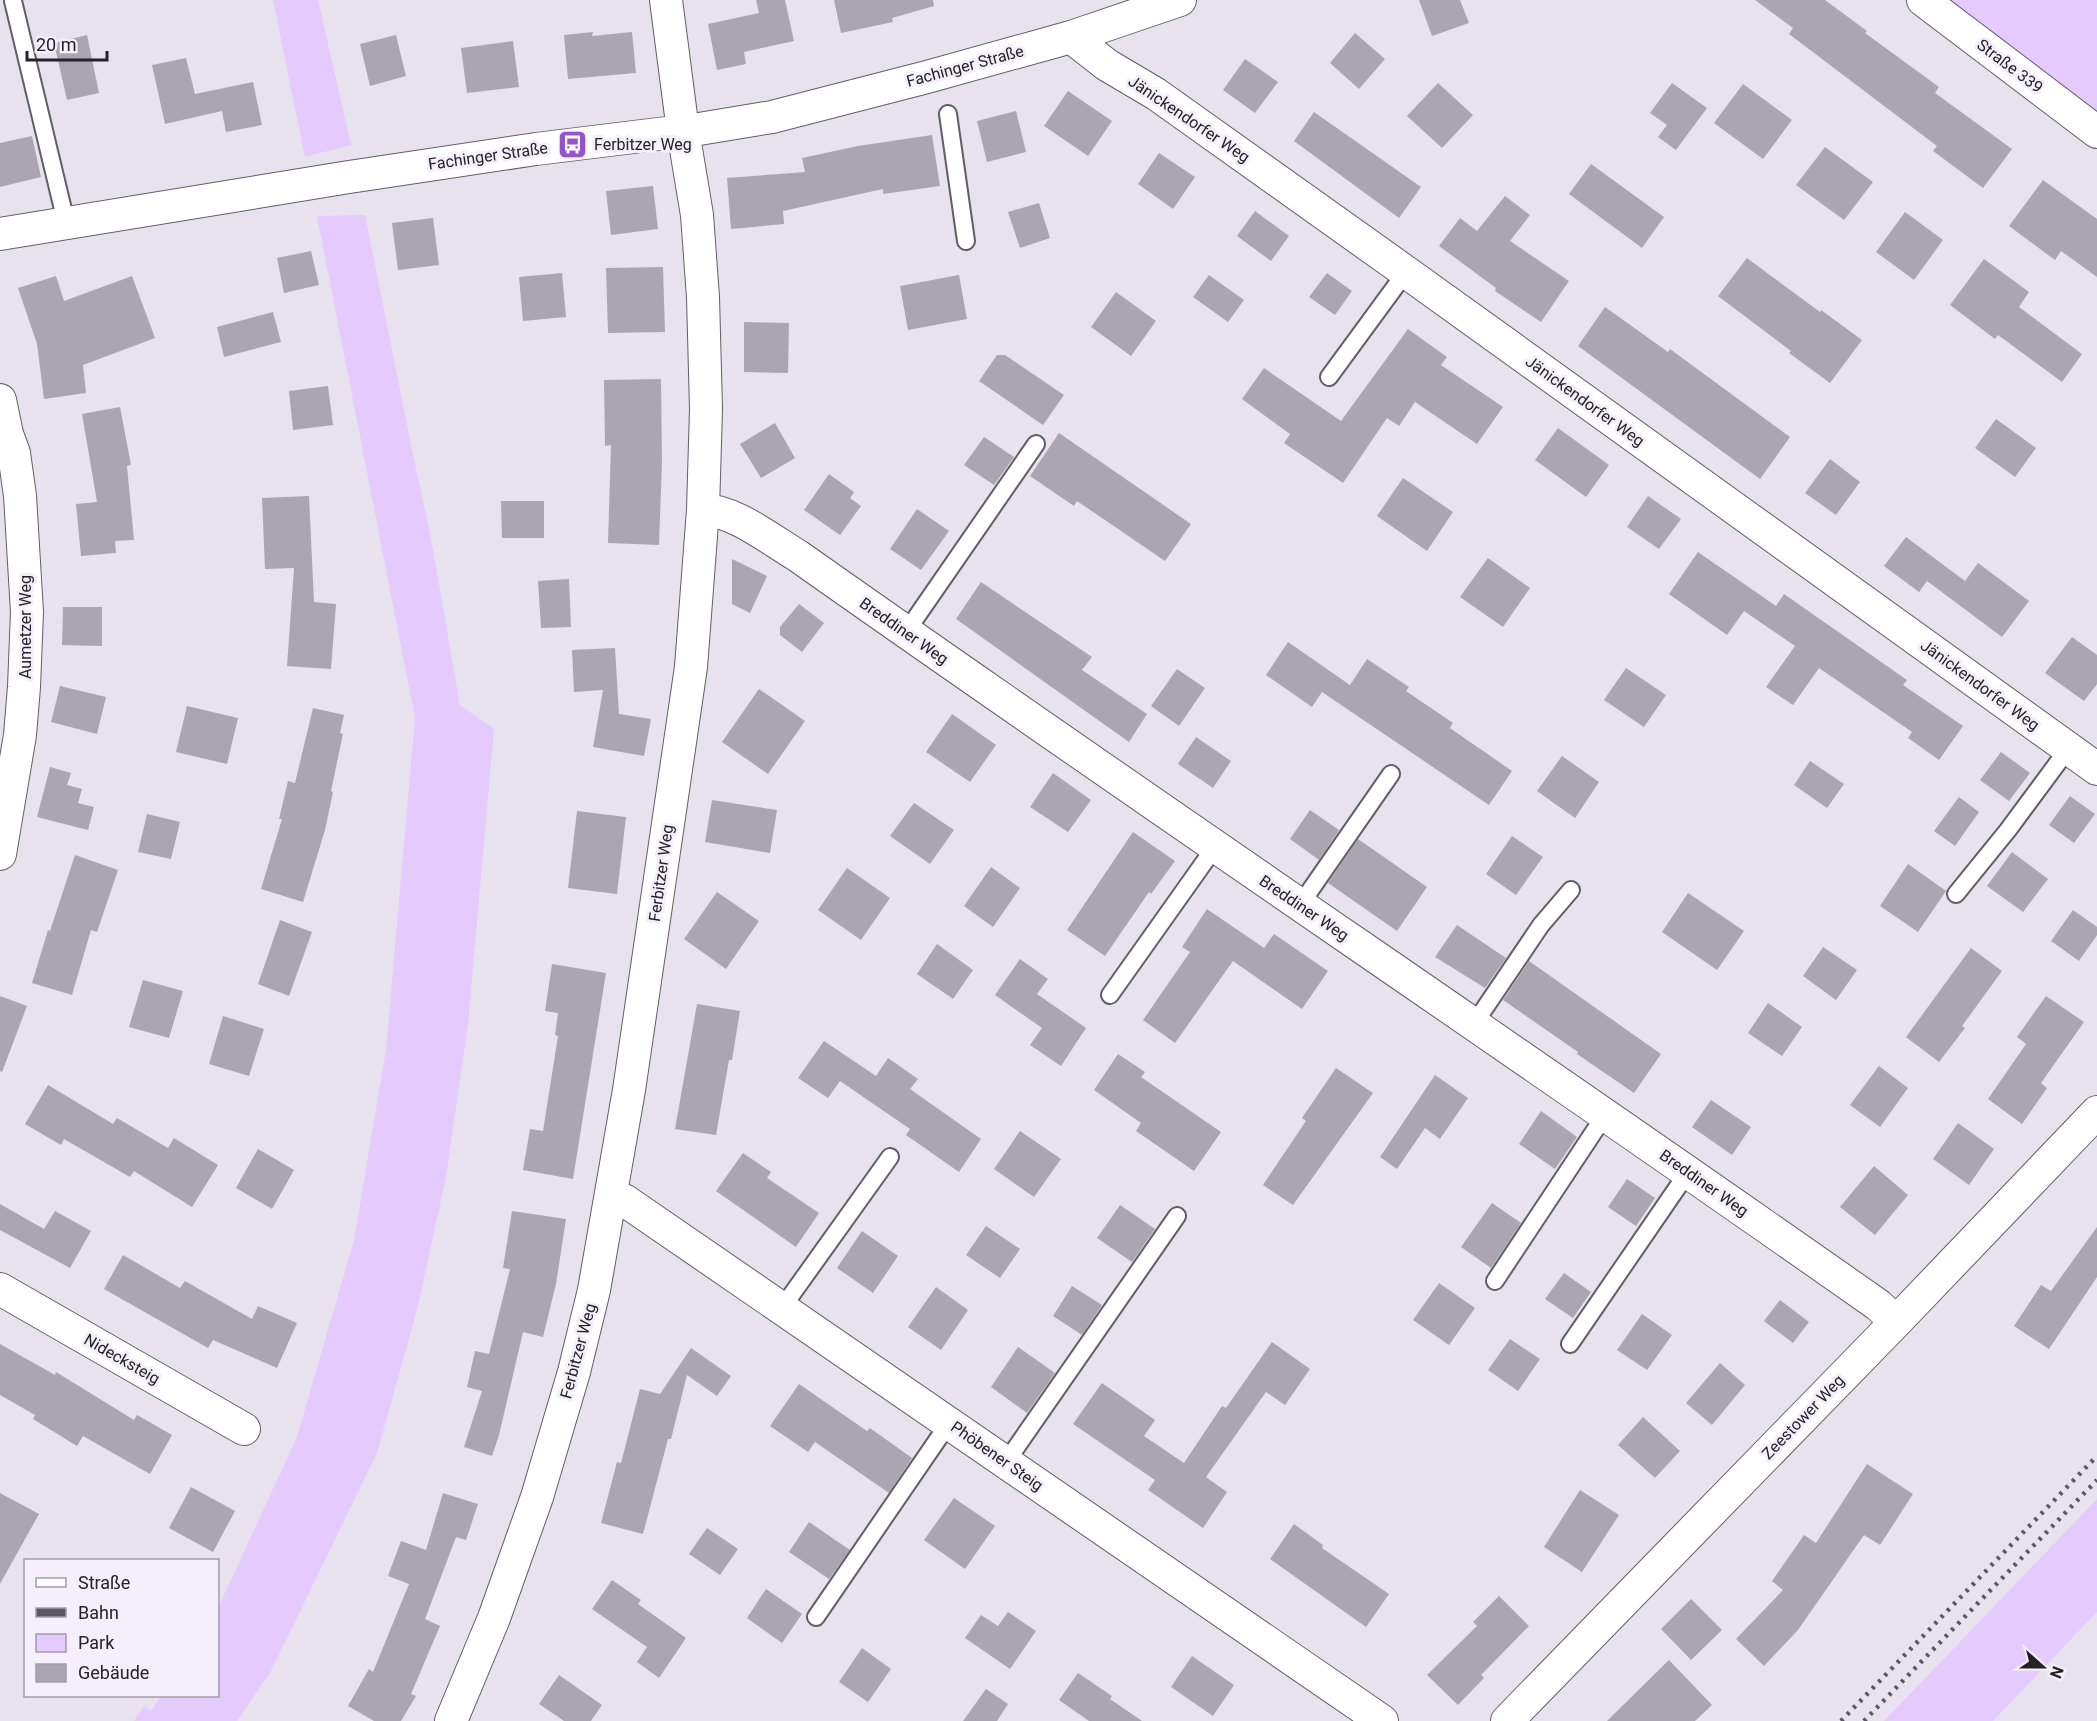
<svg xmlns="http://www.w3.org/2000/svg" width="2097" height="1721" font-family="Roboto,sans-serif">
	<rect width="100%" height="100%" fill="#e8e2ee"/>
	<path fill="#e4cafe" d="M273 0H318L351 145 305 157Z
		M1942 0H2097V118Z
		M365 215 412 450 430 533 460 705 494 729 468 1024 446 1177 417 1310 377 1453 271 1671 237 1721H134L144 1706 151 1711 161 1696H218V1608L297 1437 354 1240 386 1050 415 718 317 216Z
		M2097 1499V1612L1993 1721H1884Z"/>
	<path fill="#aba5b1" d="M756 0H785L794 41 744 52 746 64 717 70 708 24 759 13Z
		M834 0H933L934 6 892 18 893 22 841 33Z
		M1419 0H1460L1469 23 1432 36Z
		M1755 0H1825L1867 31 1865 33 1939 87 1935 93 2012 149 1983 188 1933 151 1937 146 1789 34 1793 28Z
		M593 32 592 36 632 32 636 73 568 79 564 35Z
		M1355 33 1385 59 1359 89 1330 63Z
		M87 35 99 93 67 100 54 43Z
		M396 35 406 76 370 86 360 44Z
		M513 41 519 87 467 93 461 48Z
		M186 58 195 94 253 82 262 125 226 132 222 111 165 124 152 65Z
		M1245 59 1278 82 1255 113 1223 90Z
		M1438 83 1473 115 1442 148 1407 116Z
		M1672 83 1707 108 1676 150 1658 137 1667 125 1650 113Z
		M1743 84 1792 120 1763 159 1714 123Z
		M1068 91 1112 121 1088 156 1044 126Z
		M1016 111 1026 152 987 162 977 121Z
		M1314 112 1421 187 1399 218 1294 141Z
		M932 135 940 186 883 194V189L783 211 784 224 731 229 727 178 805 172 802 158 858 146Z
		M32 136 41 177 0 187V143Z
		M1825 147 1873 182 1844 220 1796 185Z
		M1159 153 1195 177 1173 209 1138 184Z
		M1591 164 1664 217 1642 248 1569 194Z
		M2043 180 2097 219V277L2061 251 2055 260 2009 226Z
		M653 186 658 229 611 235 606 191Z
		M1505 196 1530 215 1510 241 1569 281 1541 322 1495 291 1496 288 1439 246 1460 218 1477 231Z
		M1039 203 1050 238 1020 248 1008 212Z
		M1255 211 1289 236 1271 261 1237 236Z
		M1905 212 1943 240 1914 280 1876 252Z
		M433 218 439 265 398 270 392 223Z
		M311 251 319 285 284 293 277 258Z
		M1747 258 1820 312 1821 310 1862 340 1830 383 1789 353 1791 351 1718 296Z
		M1984 259 2029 292 2019 307 2082 354 2062 382 1998 335 1995 339 1950 305Z
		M663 267 665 332 608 333 606 268Z
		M562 273 566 317 523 321 519 277Z
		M1327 273 1352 291 1335 315 1309 297Z
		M959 275 967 319 908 330 900 286Z
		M1209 275 1244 300 1228 322 1193 297Z
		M56 276 64 301 132 276 155 338 83 365 86 393 44 399 37 344 18 288Z
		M1116 292 1156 321 1131 356 1091 327Z
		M1605 307 1668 352 1670 349 1790 437 1760 479 1578 346Z
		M273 312 281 342 224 357 217 327Z
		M744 322 789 323 788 373 744 372Z
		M1408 329 1447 357 1441 365 1503 407 1477 444 1415 402 1399 426 1387 418 1343 483 1284 443 1290 434 1242 399 1264 368 1341 421Z
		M997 355H1005L1064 395 1043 425 979 381Z
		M661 379 662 463 659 545 608 543 611 445 605 446 604 380Z
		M328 386 333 425 293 430 289 391Z
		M120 407 131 465 127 466 134 540 115 541 116 553 81 556 76 504 97 502 82 414Z
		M1996 419 2036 448 2015 477 1975 448Z
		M775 423 795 458 761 478 740 444Z
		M1558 428 1609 465 1586 497 1535 460Z
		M1059 433 1191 524 1165 561 1077 501 1074 506 1030 476Z
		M984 437 1014 457 994 485 964 465Z
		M1830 459 1860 482 1836 515 1805 493Z
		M829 474 854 492 850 498 861 506 840 535 804 510Z
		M1403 478 1453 512 1427 551 1377 516Z
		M309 496 314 602 336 604 331 669 287 666 294 568 265 569 262 498Z
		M1648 496 1681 519 1659 549 1627 527Z
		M501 501H544V538H502Z
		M917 509 949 531 921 570 890 549Z
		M1906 537 1965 581 1978 563 2029 601 2002 637 1927 581 1919 592 1884 566Z
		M1698 552 1776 606 1784 594 1907 680 1903 685 1963 726 1939 760 1908 738 1912 732 1819 668 1793 705 1766 687 1795 646 1744 611 1727 635 1669 594Z
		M1488 558 1530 588 1503 627 1460 597Z
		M732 559 767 576 750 613 732 604Z
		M569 579 571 627 541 628 538 581Z
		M981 582 1092 657 1082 670 1147 714 1129 742 956 619Z
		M799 604 824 623 802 652 780 635V627Z
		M63 607H102V646L62 645Z
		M2072 637 2097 655V684L2084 701 2045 673Z
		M1288 642 1350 685 1367 659 1409 687 1406 691 1453 723 1450 728 1512 771 1489 805 1322 692 1312 707 1266 675Z
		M615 648 619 714 651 719 644 756 593 747 603 690 574 692 572 650Z
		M1626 668 1666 695 1644 727 1604 700Z
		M1177 669 1205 688 1179 726 1151 706Z
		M60 686 106 697 97 734 51 722Z
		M759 689 805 721 768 774 722 742Z
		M187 706 238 718 227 764 176 752Z
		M313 708 344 715 340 733 343 734 331 791 333 792 325 830 303 902 261 889 282 819H279L288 781 295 783Z
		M952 714 996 745 970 782 926 752Z
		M1196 737 1231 761 1213 788 1178 764Z
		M2001 752 2030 773 2009 801 1980 780Z
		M1562 756 1599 782 1575 818 1537 791Z
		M1810 761 1844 784 1827 808 1794 785Z
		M50 767 71 773 67 785 82 789 78 803 94 807 88 830 37 817Z
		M1053 773 1091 800 1068 832 1030 807Z
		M2070 796 2095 814 2074 843 2049 825Z
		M1959 797 1979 812 1955 846 1934 831Z
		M712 800 777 810 770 853 705 842Z
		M914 803 954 830 930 864 890 836Z
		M1310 810 1339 830 1319 860 1290 839Z
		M577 811 626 817 617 894 568 888Z
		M147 814 180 822 171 859 138 852Z
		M1133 832 1175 861 1151 894 1149 892 1105 956 1067 930Z
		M1512 836 1543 857 1516 895 1486 874Z
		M1358 839 1427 887 1397 931 1328 883Z
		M2012 852 2048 879 2023 912 1987 886Z
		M75 855 118 870 97 932 91 930 72 995 32 983 48 930 50 931Z
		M1908 864 1946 891 1918 932 1880 906Z
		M991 867 1020 888 993 927 964 906Z
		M847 868 890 898 861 940 818 910Z
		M717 892 759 921 726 969 684 939Z
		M1688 893 1744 931 1717 970 1662 932Z
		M1207 909 1264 948 1274 934 1328 971 1302 1009 1233 961 1175 1043 1143 1020 1190 952 1182 947Z
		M2073 910 2097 927V935L2079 961 2051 941Z
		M280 920 312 932 289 996 258 984Z
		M1457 925 1506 958 1485 988 1435 957Z
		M937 944 973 970 953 999 917 974Z
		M1823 947 1857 970 1836 1000 1803 976Z
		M1971 948 2002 971 1962 1026 1965 1028 1939 1062 1906 1037Z
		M1020 959 1048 979 1037 994 1086 1028 1061 1066 1030 1045 1042 1028 995 995Z
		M1529 961 1661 1054 1634 1093 1577 1054 1578 1052 1503 1000Z
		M552 964 606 973 573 1179 523 1170 530 1129 543 1131 558 1036 555 1035 558 1013 545 1011Z
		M143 980 183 991 169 1038 129 1027Z
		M0 996 27 1006 2 1072 0 1071Z
		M2046 996 2084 1022 2041 1083 2047 1088 2022 1124 1988 1099 2026 1044 2017 1037Z
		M1768 1003 1802 1027 1782 1056 1748 1033Z
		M697 1004 740 1011 732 1060H729L716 1135 675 1129Z
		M223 1016 264 1029 249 1076 209 1064Z
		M824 1041 876 1076 888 1058 918 1079 910 1089 981 1139 959 1172 906 1135 910 1129 840 1081 828 1098 798 1078Z
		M1118 1054 1145 1072 1141 1077 1221 1132 1194 1171 1136 1131 1141 1123 1094 1090Z
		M1879 1066 1908 1088 1880 1127 1850 1105Z
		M1336 1068 1373 1093 1293 1205 1263 1185 1306 1121 1302 1118Z
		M1435 1075 1468 1098 1440 1139 1425 1128 1397 1169 1380 1157Z
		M48 1085 113 1124 117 1118 168 1148 174 1138 218 1165 192 1207 134 1171 130 1177 64 1139 61 1145 25 1124Z
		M1711 1100 1751 1127 1732 1155 1692 1127Z
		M1541 1111 1577 1137 1555 1169 1519 1144Z
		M1958 1123 1994 1149 1969 1185 1933 1159Z
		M1020 1131 1061 1159 1034 1197 994 1169Z
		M258 1149 294 1170 272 1209 236 1188Z
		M743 1153 771 1172 767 1178 819 1213 796 1247 716 1191Z
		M1874 1166 1908 1195 1875 1235 1840 1207Z
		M1627 1179 1655 1198 1636 1226 1608 1207Z
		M1492 1203 1521 1223 1491 1268 1461 1247Z
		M0 1204 44 1229 55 1211 91 1231 70 1268 0 1230Z
		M1120 1205 1155 1229 1132 1262 1097 1238Z
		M512 1211 566 1219 556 1284 543 1337 523 1332 499 1435 492 1456 464 1447 482 1391 467 1387 475 1351 489 1354 510 1269 503 1268Z
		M986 1226 1020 1249 1000 1278 966 1255Z
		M2097 1227V1277L2049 1349 2014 1326 2041 1285 2051 1291Z
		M862 1231 898 1256 873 1293 837 1268Z
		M123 1255 180 1288 185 1281 252 1319 258 1306 297 1323 277 1368 213 1340 208 1348 104 1289Z
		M1564 1273 1591 1292 1573 1318 1545 1299Z
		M1439 1283 1475 1308 1449 1345 1413 1320Z
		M1072 1286 1102 1305 1082 1335 1053 1316Z
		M936 1287 968 1310 941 1350 908 1327Z
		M1780 1300 1809 1322 1793 1343 1764 1321Z
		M1642 1314 1672 1335 1647 1370 1617 1350Z
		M1510 1339 1540 1359 1518 1391 1488 1370Z
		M1272 1342 1310 1369 1285 1405 1266 1392 1206 1477 1227 1492 1203 1528 1148 1490 1155 1480 1073 1424 1102 1383 1155 1420 1144 1436 1184 1463 1222 1406 1226 1408Z
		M0 1344 55 1375 56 1372 134 1420 137 1415 172 1435 150 1474 83 1436 77 1446 33 1419 35 1415 0 1395Z
		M1018 1347 1055 1373 1027 1413 991 1387Z
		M691 1348 731 1376 717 1396 687 1375 671 1439H668L643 1534 601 1523 617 1462 621 1463 640 1389 660 1394Z
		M1720 1363 1745 1385 1712 1425 1686 1403Z
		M799 1384 867 1431 870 1428 912 1458 889 1493 815 1442 808 1452 770 1426Z
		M1643 1417 1680 1451 1655 1478 1618 1445Z
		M1867 1464 1913 1494 1880 1545 1864 1535 1798 1630 1764 1666 1736 1639 1783 1590 1772 1581 1804 1535 1816 1543Z
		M191 1487 235 1511 213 1552 169 1528Z
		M1580 1490 1619 1515 1582 1572 1544 1547Z
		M0 1493 39 1514 0 1584Z
		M443 1493 478 1504 466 1540 456 1537 425 1619 440 1626 411 1694 416 1696 401 1721H374L348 1706 369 1669 373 1672 409 1584 388 1576 401 1541 426 1550Z
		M954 1498 995 1526 965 1569 924 1540Z
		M809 1522 850 1550 829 1579 789 1552Z
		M1294 1524 1323 1545 1322 1548 1389 1594 1366 1627 1270 1559Z
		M707 1528 738 1549 720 1575 689 1554Z
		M612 1580 641 1600 638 1604 686 1638 659 1678 637 1662 647 1647 592 1609Z
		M766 1589 802 1614 782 1643 747 1618Z
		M1499 1596 1529 1626 1481 1675 1484 1678 1458 1705 1427 1675 1477 1626 1473 1622Z
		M1691 1599 1722 1630 1691 1660 1661 1629Z
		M1008 1612 1036 1631 1010 1669 965 1638 981 1615 998 1626Z
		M862 1648 891 1669 868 1702 839 1682Z
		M1192 1656 1234 1685 1213 1716 1171 1687Z
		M1669 1660 1712 1705 1695 1721H1607Z
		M1078 1673 1112 1696 1110 1699 1142 1721H1089L1059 1700Z
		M559 1675 602 1705 591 1721H564L539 1704Z
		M986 1689 1008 1704 997 1721H963Z"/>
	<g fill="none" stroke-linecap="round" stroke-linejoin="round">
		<defs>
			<path id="lane" d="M13 1 66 222
				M948 114 966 241
				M1329 377 1406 272
				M906 632 1036 444
				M1956 894 2008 830 2068 749
				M1300 905 1391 774
				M1110 995 1215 847
				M1474 1024 1541 925 1571 890
				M1495 1281 1605 1115
				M782 1308 890 1157
				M1570 1344 1688 1172
				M1006 1462 1177 1216
				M816 1617 949 1423"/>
			<path id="street" d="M1923 0 2097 132
				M1071 37 1107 65 1156 94 1406 272 2097 769
				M0 234 349 177 536 149 699 129 772 117 927 77 1071 37 1180 0
				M0 400 7 434 14 453 20 496 27 612 24 687 20 735 0 854
				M703 510C734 510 771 540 798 556 1156 809 1520 1053 1878 1305L1896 1322
				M611 1196 624 1200 1382 1721
				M0 1289 244 1429
				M451 1721 494 1618 537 1497 574 1372 594 1290 629 1090 691 667 703 510 706 409 703 297 697 215 683 131 666 0
				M1507 1721 1896 1322 2097 1112"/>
		</defs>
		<use href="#lane" stroke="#625d68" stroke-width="20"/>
		<use href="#street" stroke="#625d68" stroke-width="34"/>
		<use href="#lane" stroke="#fff" stroke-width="16"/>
		<use href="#street" stroke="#fff" stroke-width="32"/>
		<path stroke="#5b585f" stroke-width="4.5" stroke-dasharray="3 6" stroke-linecap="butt" d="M1841 1721 2097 1456
			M1864 1721 2097 1480"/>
	</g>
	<defs>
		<symbol id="bus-square" viewBox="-11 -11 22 22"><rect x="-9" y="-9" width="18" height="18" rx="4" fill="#9554c9" stroke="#f5effc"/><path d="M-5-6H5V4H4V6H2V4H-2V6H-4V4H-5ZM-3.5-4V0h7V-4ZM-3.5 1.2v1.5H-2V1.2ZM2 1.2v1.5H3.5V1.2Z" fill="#fff"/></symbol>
	</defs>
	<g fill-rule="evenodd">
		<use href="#bus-square" x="556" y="128" width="33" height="33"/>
	</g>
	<g text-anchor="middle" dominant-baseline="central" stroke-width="6" stroke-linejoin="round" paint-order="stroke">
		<g font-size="16" fill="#242227" stroke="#f5effc">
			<text transform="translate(965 66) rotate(-15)">Fachinger Straße</text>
			<text transform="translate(2010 66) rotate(37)">Straße 339</text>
			<text transform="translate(1189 119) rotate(34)">Jänickendorfer Weg</text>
			<text transform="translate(488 156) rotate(-8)">Fachinger Straße</text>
			<text transform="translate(1585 401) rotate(36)">Jänickendorfer Weg</text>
			<text transform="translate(25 627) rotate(-90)">Aumetzer Weg</text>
			<text transform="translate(904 631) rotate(35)">Breddiner Weg</text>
			<text transform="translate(1980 685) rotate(36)">Jänickendorfer Weg</text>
			<text transform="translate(661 873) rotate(-82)">Ferbitzer Weg</text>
			<text transform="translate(1304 908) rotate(34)">Breddiner Weg</text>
			<text transform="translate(1704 1183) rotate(35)">Breddiner Weg</text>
			<text transform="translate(578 1351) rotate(-75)">Ferbitzer Weg</text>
			<text transform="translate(122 1359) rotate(30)">Nidecksteig</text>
			<text transform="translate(1803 1417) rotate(-46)">Zeestower Weg</text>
			<text transform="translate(997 1456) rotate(35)">Phöbener Steig</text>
		</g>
		<g font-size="16" fill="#242227" stroke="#f5effc" text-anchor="start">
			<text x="594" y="144">Ferbitzer Weg</text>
		</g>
	</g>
	<rect x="24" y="1559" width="195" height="138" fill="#f5effc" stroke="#a19da7" stroke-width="1.5"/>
	<rect x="36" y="1578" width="30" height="9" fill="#ffffff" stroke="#a19da7" stroke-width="1.5"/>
	<text x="78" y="1589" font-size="18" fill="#242227">Straße</text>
	<rect x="36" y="1608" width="30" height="9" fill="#5b585f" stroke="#a19da7" stroke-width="1.5"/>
	<text x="78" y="1619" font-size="18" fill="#242227">Bahn</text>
	<rect x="36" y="1634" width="30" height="18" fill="#e4cafe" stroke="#a19da7" stroke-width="1.5"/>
	<text x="78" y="1649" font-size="18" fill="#242227">Park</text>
	<rect x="36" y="1664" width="30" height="18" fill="#aba5b1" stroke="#a19da7" stroke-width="1.5"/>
	<text x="78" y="1679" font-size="18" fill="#242227">Gebäude</text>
	<g transform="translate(2043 1667) rotate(111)" stroke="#f5effc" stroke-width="4.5" paint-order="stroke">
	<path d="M0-4.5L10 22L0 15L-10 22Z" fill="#242227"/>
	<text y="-9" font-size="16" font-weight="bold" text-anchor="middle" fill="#242227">N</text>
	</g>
	<path d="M27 51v9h80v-9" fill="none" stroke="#242227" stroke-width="3"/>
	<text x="36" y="51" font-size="18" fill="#242227" stroke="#f5effc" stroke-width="4.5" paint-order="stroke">20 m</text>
</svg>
